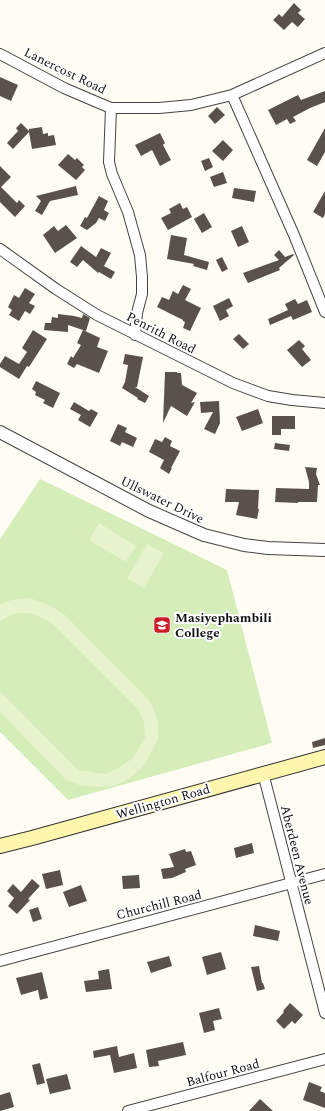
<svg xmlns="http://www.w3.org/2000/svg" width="325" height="1111" font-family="Spectral,serif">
	<rect width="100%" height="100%" fill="#fffdf3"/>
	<path fill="#d4edb9" d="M40 479 227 570 272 743 68 800 0 732V539Z"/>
	<path fill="#e6f3cc" d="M99 523 136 546 126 562 89 540Z
		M147 544 164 553 144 588 127 578Z
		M29 598C43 602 54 607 65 615L150 701 158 720V740L143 767 127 780 113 786 96 787 79 785 66 780 0 712V691L78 770 105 774 117 769 133 758 145 738 144 723 139 710 55 626C38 613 18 606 0 622V605L11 600Z"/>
	<path fill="#5a514b" d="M294 3 301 10 298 13 305 19 298 27 292 22 284 30 273 20 279 14 282 17Z
		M0 77 18 85 11 101 0 96Z
		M325 91V102L310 108 293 117 296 121 290 124 287 119 276 125 268 110 298 95 301 100Z
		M217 107 225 115 215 124 208 116Z
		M21 123 29 131V129L42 127 43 134 48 133V136L54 135 56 145 32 149 29 132 13 149 7 143 18 131 16 128Z
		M325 128V152L317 166 307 160Z
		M160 133 165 143 163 145 171 160 160 166 152 150 141 156 135 145Z
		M223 140 233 150 223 161 212 151Z
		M68 154 75 160 77 158 84 165 82 167 85 170 76 180 58 165Z
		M209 158 213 167 205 171 201 161Z
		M0 166 11 177 1 187 17 203 19 200 25 206 15 217 0 202Z
		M223 172 227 183 214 187 210 177Z
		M76 186 78 195 50 201 42 215 35 211 41 201 36 196Z
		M234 188 256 191 254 202 232 198Z
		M325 191V214L323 218 313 212Z
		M99 196 108 201 104 210 109 213 105 221 99 218 96 223 87 230 80 226 85 217 87 218Z
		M180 203 183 209 187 207 192 217 168 230 161 218 171 213 169 209Z
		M204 213 212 227 202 233 194 219Z
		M66 225 77 238 55 253 43 235 54 226 58 231Z
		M242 226 249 242 238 247 231 231Z
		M171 235 187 238 184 255 209 262 207 270 193 266 194 264 167 259Z
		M81 246 96 257 101 248 111 253 104 266 115 272 111 279 99 272 98 273 83 260 77 267 70 262Z
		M279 250 285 257 293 254 294 255 279 268 280 270 248 283 243 273 279 260 274 255Z
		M222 257 228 269 222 272 216 260Z
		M183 285 191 289 185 300 201 308 190 331 183 328 185 322 183 321V320L157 307 162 297 169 300 173 291 178 294Z
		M25 288 35 294 29 303 35 306 30 314 25 311 19 321 9 315 12 310 8 307 14 295 19 298Z
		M229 298 233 306 226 310 229 316 220 321 213 306Z
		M295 299 298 304 307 300 312 312 293 320 291 316 270 325 268 319 288 310 285 304Z
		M58 314 74 316 82 318 83 314 90 318 86 331 68 325V332L44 330 45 323H51L52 317 58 318Z
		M33 330 47 339 29 367 27 366 19 379 0 367V364L5 356 19 364 27 352 22 348Z
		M83 330 100 338 97 347 108 351 99 373 77 364 74 368 67 364 71 356 73 358 81 345 77 343Z
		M239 334 249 344 243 349 233 339Z
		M299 340 305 346 302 349 311 360 302 367 287 350Z
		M125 354 143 357 137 387H135L149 396 145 403 137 399 138 398 122 388 125 382 128 365 123 364Z
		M165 372H177V373H181L182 385 197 393 191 403 195 402 187 416 171 406 163 423Z
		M36 381 60 393 53 408 43 403 45 400 35 395 36 392 32 389Z
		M219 401 220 423 215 434 204 429 213 412 201 413 200 402Z
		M74 402 89 411 91 409 98 413 90 427 78 420 81 415 70 409Z
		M258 409 263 423 242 431 236 417Z
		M272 416H295V429H281V435H272Z
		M118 424 127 428 125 432 137 438 133 447 122 442 120 446 110 441Z
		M165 437 172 441 170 446 180 451 171 468H172L169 474 160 468 164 460 149 452 155 439 162 442Z
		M275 443 290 445 289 451 274 449Z
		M305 467 317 468 316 474 320 485H318L317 502H298V503L275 502 276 488 309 489V482Z
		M226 489 259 490 258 509H259L257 519 236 515 239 502H225Z
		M325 738V745L313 748 312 742Z
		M252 843 254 853 236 858 234 848Z
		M185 849 186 852 191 851 196 865 185 869 186 872 172 878 163 879 161 869 174 867 169 854Z
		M60 870 63 885 46 889 42 874Z
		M139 875 140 888 123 889 122 876Z
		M32 879 40 886 28 899 30 900 17 914 8 906 14 898 7 891 13 884 21 892Z
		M81 885 87 901 69 907 63 892Z
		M38 907 42 919 33 922 29 910Z
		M255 925 280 931 278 941 253 936Z
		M221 952 226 969 207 975 202 957Z
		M169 956 172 966 151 973 147 962Z
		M259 966 262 983H263L265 989 257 991 251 967Z
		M109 969 112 989 86 992 84 981 99 979 98 971Z
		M42 972 48 998 40 1000 38 990 21 995 16 978Z
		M290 1003 303 1015 295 1024 292 1021 284 1029 276 1021 284 1012 283 1011Z
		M219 1008 222 1019 213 1021 215 1030 204 1033 199 1013Z
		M183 1042 186 1055 158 1061 159 1066 149 1067 146 1050Z
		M117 1046 119 1057 134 1053 137 1068 114 1073 110 1055 94 1058 93 1051Z
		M40 1063 45 1083 37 1085 32 1065Z
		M67 1074 71 1089 50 1094 46 1079Z
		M309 1082 322 1087 320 1091 325 1093V1108L303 1100Z
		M10 1092 14 1107 0 1111V1095Z
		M260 1099 273 1111H249Z"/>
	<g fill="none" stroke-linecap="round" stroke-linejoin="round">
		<defs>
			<path id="minor" d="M0 54 64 88 92 100 111 108H159L191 105 232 95 325 53
				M232 95 294 235 325 312
				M111 108 109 162 112 174 128 212 140 255 142 277V294L137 313 135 335
				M0 249 56 289 97 315 233 383 268 396 292 400 325 403
				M263 773 325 1013
				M0 961 325 874
				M128 1111 325 1059"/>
			<path id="tertiary" d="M0 432 149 511 204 535 244 545 268 548 325 550"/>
			<path id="secondary" d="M0 846 32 838 325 757"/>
		</defs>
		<use href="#minor" stroke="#434343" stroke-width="12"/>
		<use href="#tertiary" stroke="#434343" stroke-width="14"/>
		<use href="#secondary" stroke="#323232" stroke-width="16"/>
		<use href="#minor" stroke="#fff" stroke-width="10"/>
		<use href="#tertiary" stroke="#fff" stroke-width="12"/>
		<use href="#secondary" stroke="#fff6ae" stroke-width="14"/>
	</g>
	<defs>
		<symbol id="school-square" viewBox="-11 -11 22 22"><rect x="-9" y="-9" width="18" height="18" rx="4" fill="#ca1e26" stroke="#fff"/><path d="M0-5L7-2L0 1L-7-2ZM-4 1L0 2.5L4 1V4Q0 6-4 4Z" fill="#fff"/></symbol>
	</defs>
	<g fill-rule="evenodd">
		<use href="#school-square" x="152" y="615" width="20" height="20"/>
	</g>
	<g text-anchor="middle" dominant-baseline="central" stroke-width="4" stroke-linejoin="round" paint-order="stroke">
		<g font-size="13" fill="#101010" stroke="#fff">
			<text transform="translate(65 71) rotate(26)">Lanercost Road</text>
			<text transform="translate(161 333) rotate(27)">Penrith Road</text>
			<text transform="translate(162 500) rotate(26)">Ullswater Drive</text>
			<text transform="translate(163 802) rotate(-16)">Wellington Road</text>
			<text transform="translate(297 855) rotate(76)">Aberdeen Avenue</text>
			<text transform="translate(159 905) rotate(-14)">Churchill Road</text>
			<text transform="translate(223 1073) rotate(-15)">Balfour Road</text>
		</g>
		<g font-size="13" font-weight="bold" fill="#101010" stroke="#fff" text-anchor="start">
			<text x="175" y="618">Masiyephambili<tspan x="175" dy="15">College</tspan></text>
		</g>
	</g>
</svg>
